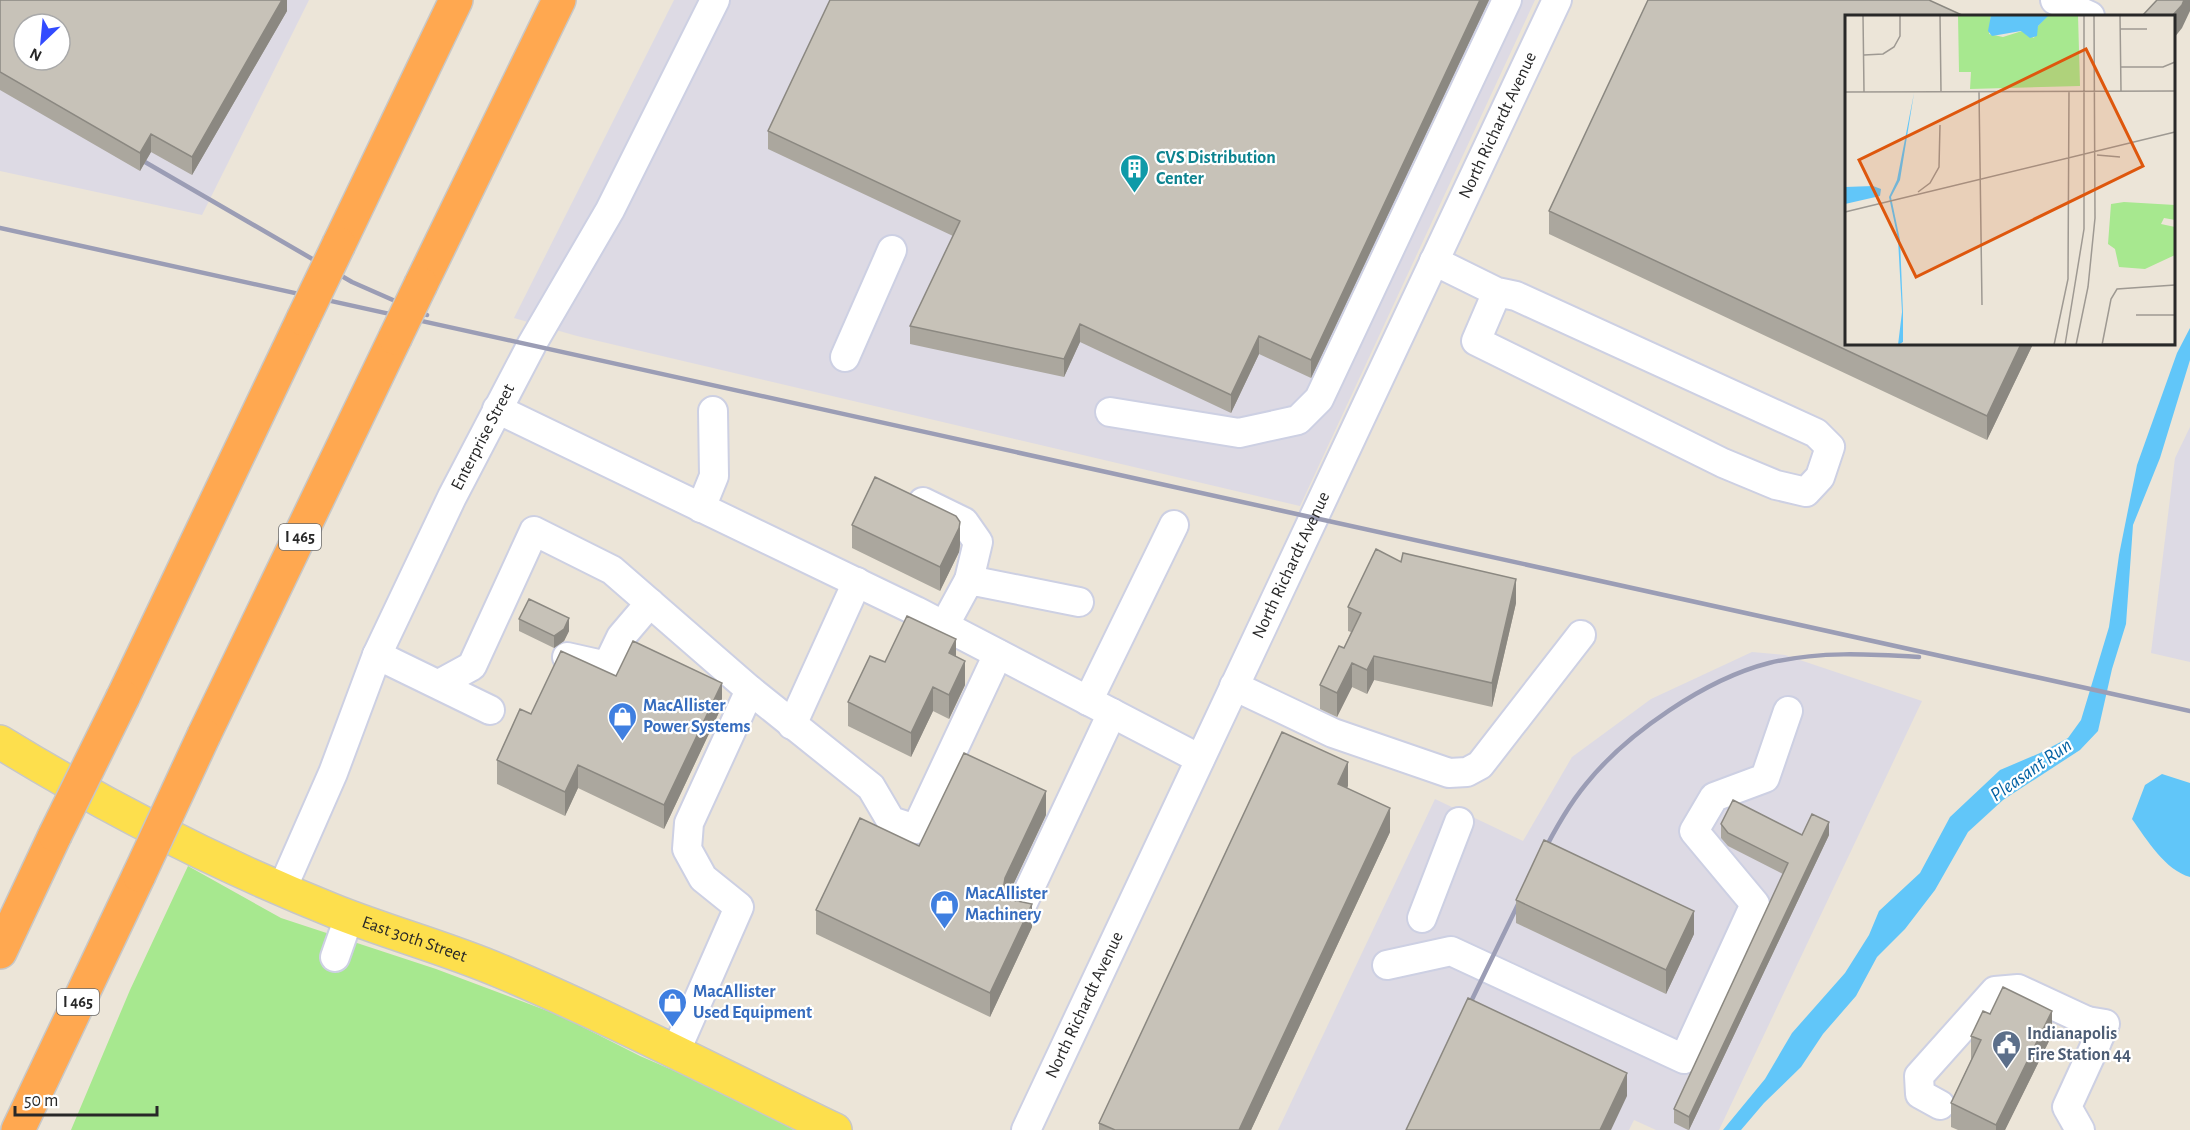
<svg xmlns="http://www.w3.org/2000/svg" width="2190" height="1130" font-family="'Alegreya Sans',sans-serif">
	<rect width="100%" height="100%" fill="#ece5d8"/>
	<path fill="#dddae4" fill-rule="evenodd" d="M0 0H309L202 215 0 171ZM24 24H60V60H24Z
		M674 0H1535L1300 506 577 336 514 318Z
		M2190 427V662L2151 653 2175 458Z
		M1752 652 1785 655 1922 701 1719 1130H1656L1634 1120 1629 1130H1278L1435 799 1523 841 1572 757 1651 699Z"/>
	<path fill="#a7e88f" d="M188 866 281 918 436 969 561 1016 640 1056 728 1094 794 1130H71L130 990Z"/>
	<path fill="#61c6f9" d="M2190 328V360L2160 458 2133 525 2126 624 2112 669 2098 731 2080 750 2003 800 1968 832 1935 890 1905 929 1877 957 1856 996 1823 1034 1801 1067 1764 1103 1741 1130H1723L1765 1079 1792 1033 1845 973 1869 935 1879 911 1920 873 1950 817 2000 770 2040 753 2068 738 2081 720 2109 627 2119 555 2137 465 2177 353Z
		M2162 774 2190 783V877C2165 870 2147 840 2132 819L2145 785Z"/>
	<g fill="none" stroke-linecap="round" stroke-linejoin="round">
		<defs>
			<g id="minor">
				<path d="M2055 0 2090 16"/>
				<path d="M1434 261 1497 292 1476 341 1723 463 1776 485 1806 492 1820 477 1830 447 1816 433 1516 296 1497 292"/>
				<path d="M845 357 892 250"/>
				<path d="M497 409 916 611 1200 759"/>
				<path d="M1110 412 1239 433 1298 420 1319 399 1507 0"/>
				<path d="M923 502 964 522 978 542 969 580"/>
				<path d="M701 508 714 476 713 411"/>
				<path d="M944 626 969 580 1079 602"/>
				<path d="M377 655 490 710"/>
				<path d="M567 657 607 666 621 637 650 603"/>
				<path d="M439 684 472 666 534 531 612 570 750 690 689 823 687 849 703 878 739 907 675 1053"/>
				<path d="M1234 686 1333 733 1449 773 1467 772 1480 765 1581 635"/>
				<path d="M750 690 871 787 891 821 916 829 998 654"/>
				<path d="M1088 701 1174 525"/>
				<path d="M792 725 857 582"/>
				<path id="s1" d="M282 889 333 773 377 655 452 497 532 344 610 210 715 0"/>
				<path d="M1020 909 1112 713"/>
				<path d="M1422 918 1459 822"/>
				<path d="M335 957 349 917"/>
				<path d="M1387 965 1451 951 1684 1059 1755 904 1694 831 1714 797 1765 778 1788 711"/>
				<path d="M1940 1105 1920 1094 1919 1076 1995 991 2018 989 2087 1021"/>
				<path id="s2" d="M1026 1130 1557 0"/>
				<path d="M2080 1130 2067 1107 2105 1024 2087 1021 2097 1042"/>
			</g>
			<g id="major">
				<path id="s3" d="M0 742C106 807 219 865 334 911 389 933 446 948 500 971 614 1019 724 1077 835 1130"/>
			</g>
			<path id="highway" d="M339 244 456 0
				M421 284 559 0
				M123 697 303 319
				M204 735 395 338
				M0 952 55 835
				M18 1130 139 875"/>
		</defs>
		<use href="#minor" stroke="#cdd0e3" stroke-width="32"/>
		<use href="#major" stroke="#c7c7c7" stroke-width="36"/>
		<use href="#highway" stroke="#c7c7c7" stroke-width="36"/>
		<use href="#minor" stroke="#fff" stroke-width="28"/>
		<use href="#major" stroke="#fddf4d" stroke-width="33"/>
		<use href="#highway" stroke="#ffa850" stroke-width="33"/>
		<path stroke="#9b9db5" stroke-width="4.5" d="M145 162 352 282 427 315
			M0 228 2190 711
			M1541 857C1554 831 1567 807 1586 784 1627 733 1706 679 1769 663 1818 651 1869 654 1919 657
			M1465 1014 1524 892"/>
		<defs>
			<path id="highway-bridge" d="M303 319 339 244
				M395 338 421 284
				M55 835 123 697
				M139 875 204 735"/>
		</defs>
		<use href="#highway-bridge" stroke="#c7c7c7" stroke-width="36" stroke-linecap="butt"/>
		<use href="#highway-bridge" stroke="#ffa850" stroke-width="33"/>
	</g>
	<path fill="#aba79e" d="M0 0H287V11L192 175 151 152 140 171 0 90Z
		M1489 0 1311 378 1259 354 1231 413 1080 342 1064 377 910 344V326L953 236 768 149V131Z
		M1549 211 2033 344 1987 440 1549 234Z
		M852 525 960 545 959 552 940 591 852 548Z
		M1401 562 1516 603 1492 707 1374 680 1367 694 1352 687 1337 717 1320 709V685L1344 648 1351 632 1348 631V607Z
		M519 619 569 631 564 641 554 648 519 631Z
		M956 657 965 685 949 719 933 711 911 757 848 726V702Z
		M616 676 722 706 664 829 578 788 565 816 497 784V760L531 714Z
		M1348 786 1347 788 1390 832 1251 1130H1099V1123Z
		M1046 815 1008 895 1032 927 990 1017 816 934V910Z
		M1721 824 1802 835H1829L1689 1130H1688L1674 1123V1109L1783 874 1728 846 1721 838Z
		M1516 900 1694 934 1666 994 1516 923Z
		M1990 1014 2052 1035 2005 1130H1958L1951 1127V1103L1971 1060V1036Z"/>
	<path fill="#8b8881" d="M282 0H287V11L192 175V157Z
		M1480 0H1489L1311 378V360Z
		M2184 0H2190V11L2182 28 2174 38V16H2172Z
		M151 134V152L140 171V153Z
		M1080 324V342L1064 377V359Z
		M1259 336V354L1231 413V395Z
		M2021 344H2033L1987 440V416Z
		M960 522V545L959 552 940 591V567Z
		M1516 579V603L1492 707V683Z
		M569 618V631L564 641 554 648V636Z
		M956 639V663L949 653Z
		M1374 656V680L1367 694V670Z
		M965 661V685L949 719V695Z
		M1352 663V687L1337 717V693Z
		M722 683V706L664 829V805Z
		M933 687V711L911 757V733Z
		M1348 762V786L1338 808V784Z
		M578 765V788L565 816V792Z
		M1046 791V815L1005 902 1003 890 1005 878Z
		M1390 808V832L1251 1130H1239Z
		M1829 822V835L1689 1130V1117Z
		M1032 904V927L990 1017V993Z
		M1694 911V934L1666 994V970Z
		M2052 1011V1035L2005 1130H1996V1125Z
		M1627 1073V1096L1611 1130H1600Z"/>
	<path fill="#c7c2b8" stroke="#8b8881" stroke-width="1.5" fill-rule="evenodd" d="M0 0H282L192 157 151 134 140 153 0 72ZM24 24H60V60H24Z
		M830 0H1480L1311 360 1259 336 1231 395 1080 324 1064 359 910 326 960 221 768 131Z
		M1648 0H1929L1964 16H1846V344H2021L1987 416 1549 211Z
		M2157 0H2184L2182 5 2172 16H2142Z
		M875 477 956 516 960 522 959 528 940 567 852 525Z
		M1376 549 1401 562 1403 553 1516 579 1492 683 1374 656 1367 670 1352 663 1337 693 1320 685 1339 646 1344 648 1361 613 1348 607Z
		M529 599 569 618 564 629 554 636 519 619Z
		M907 616 956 639 949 653 965 661 949 695 933 687 911 733 848 702 870 656 885 662Z
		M633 641 722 683 664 805 578 765 565 792 497 760 520 709 531 714 561 651 616 676Z
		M1282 732 1348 762 1338 784 1390 808 1239 1130H1115L1099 1123Z
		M964 753 1046 791 1005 878 1003 890 1012 900 1032 904 990 993 816 910 860 818 919 846Z
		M1733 800 1802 835 1812 814 1829 822 1689 1117 1674 1109 1788 863 1728 833 1721 824Z
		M1544 840 1694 911 1666 970 1516 900Z
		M2003 987 2052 1011 1996 1125 1951 1103 1981 1040 1971 1036 1983 1011 1990 1014Z
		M1468 998 1627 1073 1600 1130H1406Z"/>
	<defs>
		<symbol id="building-pin" viewBox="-11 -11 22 30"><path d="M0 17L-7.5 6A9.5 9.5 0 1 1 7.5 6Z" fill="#0f9aa8" stroke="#fff"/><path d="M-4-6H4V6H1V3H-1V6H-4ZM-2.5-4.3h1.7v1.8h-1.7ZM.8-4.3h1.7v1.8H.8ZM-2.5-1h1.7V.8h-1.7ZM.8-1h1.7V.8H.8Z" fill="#fff"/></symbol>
		<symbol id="shop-pin" viewBox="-11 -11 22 30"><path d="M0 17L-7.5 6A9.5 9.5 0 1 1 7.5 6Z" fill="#3f7fe0" stroke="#fff"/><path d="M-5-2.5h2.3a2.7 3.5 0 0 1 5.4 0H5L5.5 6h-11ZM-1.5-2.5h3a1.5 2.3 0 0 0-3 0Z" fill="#fff"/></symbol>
		<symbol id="civic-pin" viewBox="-11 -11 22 30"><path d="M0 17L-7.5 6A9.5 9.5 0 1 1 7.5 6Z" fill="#5c6f8a" stroke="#fff"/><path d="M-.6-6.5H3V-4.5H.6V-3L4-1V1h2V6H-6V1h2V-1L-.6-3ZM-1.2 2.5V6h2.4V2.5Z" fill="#fff"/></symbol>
	</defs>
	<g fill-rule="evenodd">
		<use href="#building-pin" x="1118" y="152" width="33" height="45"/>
		<use href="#shop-pin" x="606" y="700" width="33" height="45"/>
		<use href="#shop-pin" x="928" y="888" width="33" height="45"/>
		<use href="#shop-pin" x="656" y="986" width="33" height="45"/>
		<use href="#civic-pin" x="1990" y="1028" width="33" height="45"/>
	</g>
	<g text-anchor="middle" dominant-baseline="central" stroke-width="4.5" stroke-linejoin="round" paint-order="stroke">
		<g fill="#fff" stroke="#686868" stroke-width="1.5">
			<rect x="279" y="524" width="42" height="26" rx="4.5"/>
			<rect x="57" y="989" width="42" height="26" rx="4.5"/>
		</g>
		<g font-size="16" font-weight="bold" fill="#282828">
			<text x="300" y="537">I 465</text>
			<text x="78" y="1002">I 465</text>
		</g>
		<g font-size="18" fill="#282828" stroke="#fff">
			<text stroke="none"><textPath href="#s2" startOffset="1110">North Richardt Avenue</textPath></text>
			<text stroke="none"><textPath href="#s1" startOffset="495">Enterprise Street</textPath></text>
			<text stroke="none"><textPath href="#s2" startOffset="624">North Richardt Avenue</textPath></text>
			<text stroke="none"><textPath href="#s3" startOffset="460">East 30th Street</textPath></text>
			<text stroke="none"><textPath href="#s2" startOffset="138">North Richardt Avenue</textPath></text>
		</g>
		<g font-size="18" font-weight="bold" fill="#0d838f" stroke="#fff" text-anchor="start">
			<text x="1156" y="158">CVS Distribution<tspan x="1156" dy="21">Center</tspan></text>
		</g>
		<g font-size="18" font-weight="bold" fill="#366cbe" stroke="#fff" text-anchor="start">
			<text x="643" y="706">MacAllister<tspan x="643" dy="21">Power Systems</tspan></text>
			<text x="965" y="894">MacAllister<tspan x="965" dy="21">Machinery</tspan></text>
			<text x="693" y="992">MacAllister<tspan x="693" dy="21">Used Equipment</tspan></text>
		</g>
		<g font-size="18" font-weight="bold" fill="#4e5e75" stroke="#fff" text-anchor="start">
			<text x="2027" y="1034">Indianapolis<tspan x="2027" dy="21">Fire Station 44</tspan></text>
		</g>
		<g font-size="20" font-style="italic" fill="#0261a3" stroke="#fff">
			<text transform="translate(2031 770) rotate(-35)">Pleasant Run</text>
		</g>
	</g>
	<g transform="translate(1845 15)">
		<rect width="330" height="330" fill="#ece5d8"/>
		<path d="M113 0H146L144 19 158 22 177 16 189 23 193 11 203 0H233L235 71 125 74 126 57H114ZM279 187 330 190V205L319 203 316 209 330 212V240L300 254 274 252 270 234 263 229 266 189Z" fill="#a7e88f"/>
		<path d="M146 0H203V1L193 11 192 21 185 23 176 16 147 21 143 16ZM69 78 55 165 46 182 55 225 58 298V327L53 330 57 297 53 224 44 182 52 165ZM28 171 36 174 35 181 0 189V172Z" fill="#61c6f9"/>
		<path fill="none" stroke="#9e9992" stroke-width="1.5" d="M18 0 19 77M95 0 96 77M275 0 276 76M275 14H302M19 40 38 39 49 32 55 21V0M276 52H318L330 47M0 77 330 76M134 77 137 290M252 140 275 142M73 177 85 168 94 152 95 110M0 197 330 117M291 300H330M257 329H330M209 330 223 264 224 76M220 330 239 214V0M231 330 243 272 250 203 249 0M257 330 266 284 272 274 330 270"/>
		<path fill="#de570d" fill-opacity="0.15" stroke="#de570d" stroke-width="3" d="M241 34 298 151 71 262 14 145Z"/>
		<rect width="330" height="330" fill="none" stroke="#282828" stroke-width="3"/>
	</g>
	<g transform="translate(42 42) rotate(206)"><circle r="28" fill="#ffffff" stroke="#a9a9a9" stroke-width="1.5"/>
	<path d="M0-4.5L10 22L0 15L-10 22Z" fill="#324bff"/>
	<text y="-9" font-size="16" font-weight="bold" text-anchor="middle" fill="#282828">N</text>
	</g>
	<path d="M15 1106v9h142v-9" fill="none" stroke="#282828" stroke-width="3"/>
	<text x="24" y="1106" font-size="18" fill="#282828" stroke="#ffffff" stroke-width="4.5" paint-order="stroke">50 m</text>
</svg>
